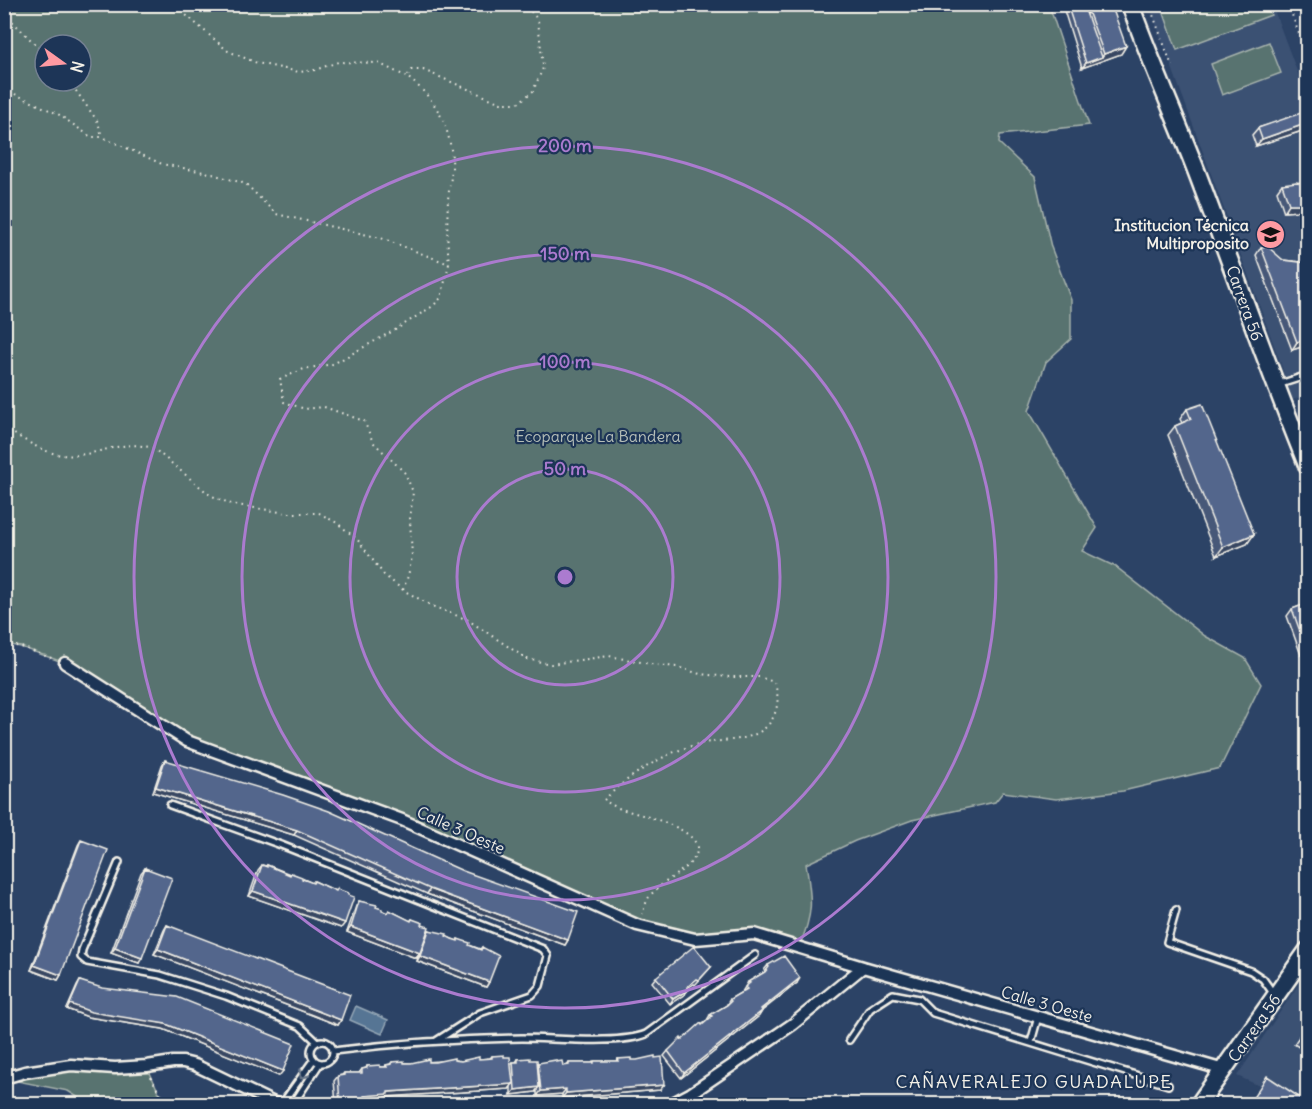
<svg xmlns="http://www.w3.org/2000/svg" width="1312" height="1109" font-family="Delius,sans-serif">
	<rect width="100%" height="100%" fill="#2c4366"/>
	<filter id="ink" filterUnits="userSpaceOnUse"><feTurbulence type="fractalNoise" baseFrequency=".0167" numOctaves="2"/><feDisplacementMap in="SourceGraphic" scale="12" xChannelSelector="R" yChannelSelector="G"/><feConvolveMatrix kernelMatrix="1 2 1 2 8 2 1 2 1" color-interpolation-filters="sRGB"/></filter>
	<g filter="url(#ink)">
		<path fill="#3b5173" d="M1149 5H1272L1307 98V395L1289 401 1283 370Z
			M1307 972V1104H1288L1260 1086 1237 1076Z"/>
		<path fill="#597370" stroke="#a6b2ac" stroke-width="1.5" fill-rule="evenodd" d="M4 5H1049L1089 125 1000 135 999 143 1035 177 1051 247 1071 300V339L1046 362 1029 411 1097 528 1082 551 1116 567 1205 636 1245 658 1261 684 1220 768 1123 791 1056 799 1003 792 995 802 912 820 855 841 806 864C812 900 814 913 799 947L754 934 695 939 637 925 402 820 187 741 65 663 21 647 5 644ZM45 45H81V81H45Z
			M1161 5H1267L1271 15 1177 50Z
			M1269 42 1281 73 1222 95 1211 64Z
			M147 1066 158 1091 175 1104H88L68 1091 12 1080 25 1072Z"/>
		<path fill="#567594" stroke="#95a7b6" stroke-width="1.5" d="M356 1006 388 1020 382 1034 350 1020Z"/>
		<g fill="none" stroke-linecap="round" stroke-linejoin="round">
			<defs>
				<path id="lane" d="M1277 385 1308 375
					M170 805 281 845 543 949 548 956 540 986 532 995 480 1013 436 1041
					M119 862 82 950 81 957 87 962 160 975 226 996 300 1026 317 1042
					M1176 910 1167 942 1251 971 1263 979 1273 993
					M849 1040 870 1009 893 994 919 999 933 1013 1168 1085
					M311 1052a11 11 0 1 1 22 0a11 11 0 1 1-22 0Z
					M1031 1042 1038 1017
					M333 1051C396 1043 459 1039 522 1038 554 1038 619 1045 646 1034L755 955
					M282 1104 314 1059
					M293 1104 320 1063"/>
				<path id="street" d="M65 663 187 741 402 820 637 925 695 939 754 934 863 967 1224 1070
					M4 1078 25 1072 71 1065 115 1068 147 1066 173 1062H183L195 1065 276 1104
					M671 1104 690 1094 793 1024 863 967"/>
				<path id="secondary" d="M1130 4C1151 63 1177 120 1199 178 1235 274 1269 371 1308 467
					M1199 1104 1308 950"/>
			</defs>
			<use href="#lane" stroke="#f4f1e8" stroke-width="10"/>
			<use href="#street" stroke="#f4f1e8" stroke-width="15"/>
			<use href="#secondary" stroke="#f4f1e8" stroke-width="21"/>
			<path stroke="#f4f1e8" stroke-width="2" stroke-dasharray="1.5 4.5" stroke-linecap="butt" d="M182 4 186 15 228 51 257 63 299 72 315 70 338 62 378 63 407 77
				M1149 4 1172 66
				M1288 4 1308 58
				M4 13 45 54
				M69 81 98 122 102 137
				M4 89 58 114 91 137H102L162 164 209 173 246 184 276 214 381 238 449 264 441 298 433 306 395 330 333 364 304 369 280 379 284 402 305 409 324 407 364 421 373 442 405 473 413 492 410 519 412 557 408 576 403 590 432 606 468 620 527 659 551 664 609 656 656 665 677 667 700 674 729 677H759L774 682C778 692 779 702 775 713 764 743 729 739 703 743 693 745 682 749 672 753 647 765 624 780 604 800 610 804 615 807 621 809 640 815 723 832 689 864 677 876 660 883 649 897 646 902 644 909 642 914
				M449 264C447 243 447 221 448 200 449 186 453 172 452 158 449 123 435 98 407 77L411 70H423L501 103H518L533 91 543 68 538 20 528 8 521 4
				M4 428C27 441 50 459 78 455 107 452 122 440 153 448L210 495 231 504 286 513H319L337 523 357 539 384 575 403 590
				M4 644 21 647 54 659
				M151 1077 165 1104"/>
			<use href="#lane" stroke="#1d3557" stroke-width="5"/>
			<use href="#street" stroke="#1d3557" stroke-width="10"/>
			<use href="#secondary" stroke="#1d3557" stroke-width="16"/>
		</g>
		<path fill="#475878" stroke="#f4f1e8" stroke-width="1.5" d="M1062 4H1083L1087 14 1088 11 1126 46 1121 54 1082 68Z
			M1308 113V127L1305 130 1256 146 1252 135 1258 128Z
			M1308 182V216L1298 211 1284 212 1277 191 1282 184H1306Z
			M1261 247 1283 260 1308 263V345L1292 350 1256 255Z
			M1187 409 1254 534 1247 544 1216 556 1168 435 1175 426 1182 423 1180 419Z
			M1308 603V653L1301 655 1287 616 1292 609Z
			M165 760 568 940 565 945 427 894 294 835 153 792 162 765Z
			M81 840 61 975 58 980 31 970 78 845Z
			M262 865 266 866 267 865 290 874 291 873 312 883 314 881 336 891 337 889 341 928 249 896 258 870Z
			M145 868 139 963 111 953 141 873Z
			M359 901 376 907 387 913 389 910 410 921 412 919 422 925 426 935 429 930 457 941 458 939 469 945 480 949 482 947 489 982 486 987 417 961 419 953 416 958 347 932 356 906Z
			M167 925 341 1020 338 1025 154 954 164 930Z
			M768 965 797 983 762 1011 759 1016 681 1078 664 1056 668 1051 708 1020H707L710 1015 727 1005V1004L730 999 742 992 748 982 765 972 764 970Z
			M711 967 695 985 694 984 688 988 685 994 670 1004 652 982 656 977Z
			M80 981 279 1076 163 1029 88 1017 67 1009 77 986Z
			M1308 1024V1053L1294 1044Z
			M492 1056 504 1057 511 1064 513 1062H516L518 1059 530 1060 537 1065 538 1063 556 1062 563 1066H567L569 1063H592L594 1061H617L618 1059 631 1060 664 1085 660 1090 562 1098V1094L537 1096V1091L535 1092 511 1095V1087L509 1089 386 1097 385 1099 364 1101 362 1104H336L334 1081 338 1076 342 1075 344 1073H359L362 1069 366 1068 367 1066 385 1067 386 1065 390 1064 392 1062 411 1063 454 1060 461 1061 490 1058Z"/>
		<path fill="#394762" stroke="#f4f1e8" stroke-width="1.5" d="M1126 46 1121 54 1082 68 1086 63 1102 57 1104 54Z
			M1308 123V127L1305 130 1256 146 1262 139Z
			M1289 204H1303L1298 211 1284 212Z
			M1308 339V345L1292 350 1297 342Z
			M1254 534 1247 544 1216 556 1223 547Z
			M1308 647V653L1301 655 1306 648Z
			M156 787 297 830 294 835 153 792Z
			M430 889 568 940 565 945 427 894Z
			M253 891 345 923 341 928 249 896Z
			M351 927 420 953 416 958 347 932Z
			M115 948 142 958 139 963 111 953Z
			M158 949 341 1020 338 1025 154 954Z
			M420 956 489 982 486 987 417 961Z
			M34 965 61 975 58 980 31 970Z
			M800 978 797 983 757 1014 761 1009Z
			M689 989 685 994 670 1004 673 999Z
			M70 1004 166 1024 283 1071 279 1076 163 1029 88 1017 67 1009Z
			M762 1011 759 1016 681 1078 684 1073Z
			M513 1084 509 1089 386 1097 385 1099 364 1101 362 1104H339L340 1103 364 1096 388 1092Z
			M664 1085 660 1090 562 1098 566 1093Z
			M539 1087 535 1092 511 1095 515 1090Z
			M566 1089 562 1094 537 1096 541 1091Z"/>
		<path fill="#52668c" stroke="#f4f1e8" stroke-width="1.5" d="M1067 4H1083L1102 57 1086 63Z
			M1107 4H1111L1126 46 1104 54 1088 11Z
			M1307 111 1308 123 1262 139 1258 128Z
			M1296 182 1308 184V206L1303 204H1289L1282 184Z
			M1267 246 1283 260 1308 263V339L1297 342 1261 247Z
			M1202 404 1254 534 1223 547 1175 426 1191 419 1187 409Z
			M1308 603V647L1306 648 1292 609Z
			M165 760 283 795 329 811 463 871 578 912 568 940 430 889 297 830 156 787Z
			M81 840 108 850 61 975 34 965Z
			M262 865 267 867V865L290 875 291 873 302 877V879L308 881 313 883 314 881 336 891 337 889 348 893V895L354 897 345 923 253 891Z
			M145 868 172 878 142 958 115 948Z
			M359 901 377 905 376 907 382 909V911L388 913 389 910 411 921 412 919 423 923 422 925 429 927 420 953 351 927Z
			M167 925 350 995 341 1020 158 949Z
			M429 930 447 934 446 936 452 939 458 941V939L470 943 469 945 481 950 482 947 499 956 489 982 420 956Z
			M694 946 711 967 699 980 697 979 687 987 689 989 673 999 656 977Z
			M784 956 800 978 761 1009 762 1011 684 1073 668 1051 681 1038 682 1040 701 1023 702 1025 708 1020 712 1016 710 1015 727 1005 731 1001 730 999 747 989 745 987 750 983 748 982 765 972 769 967 768 965Z
			M80 981 102 988 177 997 294 1044 283 1071 166 1024 91 1012 70 1004Z
			M1308 1024V1042L1299 1036Z
			M504 1055V1057H510L513 1084 388 1092V1094L364 1096V1101L340 1103 338 1076 344 1075V1073H362V1069L367 1068V1066L380 1065V1067H387L386 1065 392 1064V1062L404 1061V1063H411L429 1059V1062H435L454 1058V1060L461 1061 479 1057V1059L492 1058V1056Z
			M655 1056V1058L662 1057 664 1085 566 1093V1089L541 1091 538 1063 556 1060V1062L562 1061 563 1066 569 1065V1063H594V1061H619L618 1059 631 1058V1060H637Z
			M530 1058V1060H537L539 1087 515 1090 513 1062H518V1059Z
			M1267 1076 1308 1103V1104H1249Z"/>
		<defs><path id="oneway-chevron" d="M-2-3.5L2.5 0L-2 3.5" fill="none" stroke-width="1.6" stroke-linecap="round" stroke-linejoin="round" transform="scale(1.5)"/></defs>
		<use stroke="#68778a" href="#oneway-chevron" transform="translate(303 1075) rotate(125)"/>
	</g>
	<g fill="none" stroke="#ab7bcf" stroke-width="3">
		<circle cx="565" cy="577" r="108"/>
		<circle cx="565" cy="577" r="215"/>
		<circle cx="565" cy="577" r="323"/>
		<circle cx="565" cy="577" r="431"/>
	</g>
	<defs>
		<symbol id="school-disc" viewBox="-11 -11 22 22"><circle r="9.5" fill="#ff9aa2" stroke="#1d3557"/><path d="M0-5L7-2L0 1L-7-2ZM-4 1L0 2.5L4 1V4Q0 6-4 4Z" fill="#111"/></symbol>
	</defs>
	<g fill-rule="evenodd">
		<use href="#school-disc" x="1254" y="218" width="33" height="33"/>
	</g>
	<g text-anchor="middle" dominant-baseline="central" stroke-width="4.5" stroke-linejoin="round" paint-order="stroke">
		<g font-size="16" font-weight="bold" fill="#f4f1e8" stroke="#1d3557" text-anchor="end">
			<text x="1249" y="225">Institucion Técnica<tspan x="1249" dy="18">Multiproposito</tspan></text>
		</g>
		<g font-size="16" fill="#f4f1e8" stroke="#1d3557">
			<text transform="translate(1245 303) rotate(70)">Carrera 56</text>
			<text transform="translate(461 830) rotate(24)">Calle 3 Oeste</text>
			<text transform="translate(1047 1004) rotate(16)">Calle 3 Oeste</text>
			<text transform="translate(1254 1028) rotate(-55)">Carrera 56</text>
		</g>
		<g font-size="16" fill="#b6bfb8" stroke="#1d3557">
			<text x="598" y="436">Ecoparque La Bandera</text>
		</g>
		<g font-size="18" letter-spacing="1.5" fill="#f4f1e8" stroke="#1d3557">
			<text x="1034" y="1081">CAÑAVERALEJO GUADALUPE</text>
		</g>
	</g>
	<circle cx="565" cy="577" r="9" fill="#ab7bcf" stroke="#1d3557" stroke-width="3"/>
	<g font-size="18" text-anchor="middle" font-weight="bold" fill="#ab7bcf" stroke="#1d3557" stroke-width="4.5" stroke-linejoin="round" paint-order="stroke">
		<text x="565" y="152">200 m</text>
		<text x="565" y="260">150 m</text>
		<text x="565" y="368">100 m</text>
		<text x="565" y="475">50 m</text>
	</g>
	<rect width="1312" height="1109" fill="none" stroke="#1d3557" stroke-width="24"/>
	<rect x="12" y="12" width="1288" height="1085" fill="none" stroke="#f4f1e8" stroke-width="2" filter="url(#ink)"/>
	<g transform="translate(63 63) rotate(105)"><circle r="28" fill="#1d3557" stroke="#738091" stroke-width="1.5"/>
	<path d="M0-4.5L10 22L0 15L-10 22Z" fill="#ff9aa2"/>
	<text y="-9" font-size="16" font-weight="bold" text-anchor="middle" fill="#f4f1e8">N</text>
	</g>
</svg>
